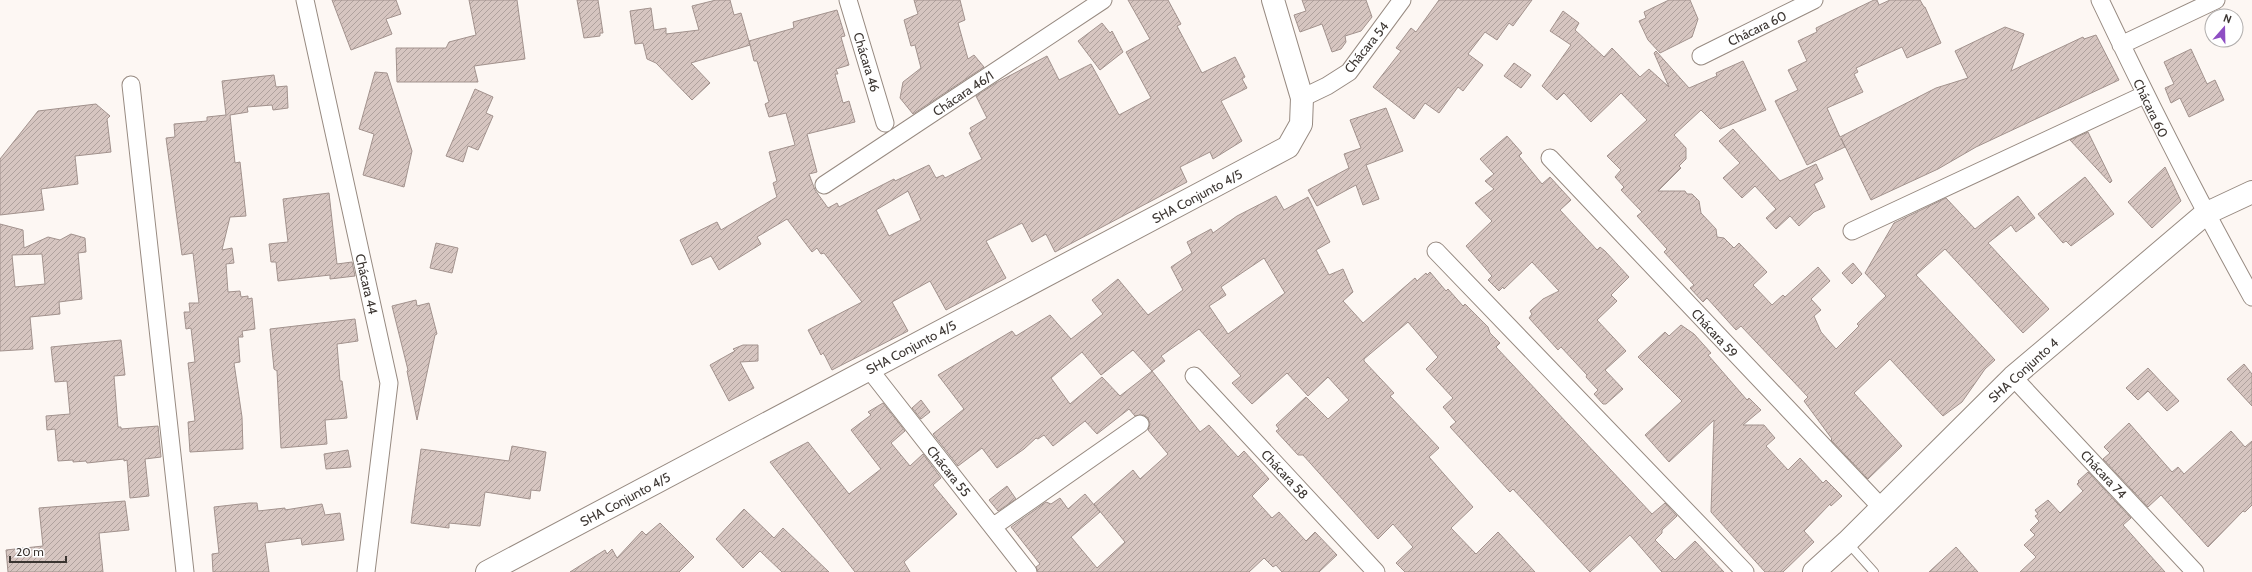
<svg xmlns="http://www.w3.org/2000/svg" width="2252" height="572" font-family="Cabin,sans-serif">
	<defs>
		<pattern id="building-hatch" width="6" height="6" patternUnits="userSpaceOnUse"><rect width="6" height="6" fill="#d6c5c0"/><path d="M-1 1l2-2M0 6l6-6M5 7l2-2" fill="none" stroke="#afa19d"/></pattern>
	</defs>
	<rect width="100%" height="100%" fill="#fdf7f3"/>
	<path fill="url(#building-hatch)" stroke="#a2928d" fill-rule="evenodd" d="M332 0H396L401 14 386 19 392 34 351 50Z
		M469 0H517L525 59 474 66 478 82H397L396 48H446L449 42 476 35Z
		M577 0H598L603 33H600V36L584 38Z
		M716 0H730L734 15 741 13 750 45 691 63 710 83 692 100 656 63 647 59 643 43 635 44 630 11 651 8 654 30 666 28V34L699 30 692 6Z
		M914 0H960L965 20 958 23 968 59 974 55 984 67 913 114 900 98 903 82 921 68 915 45 911 46 904 20 918 14Z
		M1128 0H1168L1181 24 1177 26 1202 73 1235 57 1245 77 1242 79 1247 88 1221 101 1242 141 1213 159 1210 152 1180 167 1187 182 1055 252 1046 234 1032 242 1022 223 986 241 1006 278 946 310 930 281 892 302 908 331 832 370 825 356 823 353 821 355 808 330 862 302 824 253 821 254 817 248 812 252 787 219 757 237 761 244 719 270 711 256 692 265 680 240 717 222 721 230 777 197 773 183 777 181 769 152 795 145 786 113 769 117 765 104 769 102 757 61H754L749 41 794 28 793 22 837 10 845 36 841 37 849 65 836 69 838 74H835L843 103 849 101 855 122 807 134 817 172 809 174 815 190 828 208 837 203 839 207 894 179 895 181 929 165 936 178 943 175 945 178 982 159 969 133 972 131 970 128 987 118 976 96 996 83 1047 56 1059 80 1091 64 1119 115 1151 98 1126 52 1150 39ZM908 191 921 220 889 236 876 210Z
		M1302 0H1366L1372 17 1361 31 1345 36 1346 42 1341 49 1332 52 1322 24 1300 32 1294 15 1306 11Z
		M1439 0H1532L1513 26 1509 23 1497 40 1485 32 1468 54 1483 65 1463 91 1458 87 1439 113 1425 103 1414 119 1373 87 1401 51 1396 48 1411 28 1416 32Z
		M1669 0H1690L1698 19 1692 37 1660 53 1648 40 1639 21 1646 18 1644 12Z
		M1874 0H1877L1879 5 1890 0H1920L1924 7H1925L1941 43 1907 58 1902 47 1856 68 1858 72 1854 74 1863 92 1827 108 1840 137 1936 88 1968 78 1955 51 2005 27 2024 34 2011 71 2083 37 2084 39 2096 35 2119 80 1976 147 1938 169 1871 200 1841 138 1845 147 1807 165 1775 101 1798 90 1788 70 1807 61 1798 41 1817 32 1816 28Z
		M1563 11 1579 23 1575 30 1604 57 1612 48 1640 77 1649 69 1669 87 1654 53 1656 51 1689 88 1717 76 1716 73 1743 61 1766 110 1720 129 1701 110 1674 135 1686 148V159L1679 166 1681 168 1658 191H1685L1687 194H1692L1699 201 1701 213 1716 229 1717 237 1724 238 1734 248 1739 243 1767 272 1753 285 1772 305 1783 295 1785 297 1818 267 1830 281 1811 299 1821 310 1814 316 1821 332 1836 349 1859 326 1857 324 1886 296 1865 273 1894 223 1946 198 1975 229 2018 196 2035 218 2016 232 2011 225 1988 243 2049 309 2023 333 1945 249 1916 275 1995 360 1985 369 1962 402 1943 416 1890 359 1854 393 1902 446 1868 479 1831 440 1832 439 1804 401 1808 397 1741 326 1736 330 1707 298 1703 302 1690 288 1694 285 1664 252 1667 249 1637 216 1642 212 1621 190 1624 187 1615 177 1621 170 1607 156 1647 120 1621 93 1591 122 1564 93 1557 100 1542 86 1571 45 1550 31Z
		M1102 23 1110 33 1112 31 1123 52 1100 70 1078 41Z
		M2191 49 2207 84 2215 80 2224 100 2189 117 2180 98 2171 103 2165 88 2174 84 2164 62Z
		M1514 63 1531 75 1521 88 1504 76Z
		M375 72 387 73 412 151 404 187 363 175 374 134 359 129Z
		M274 75 276 87 287 86 288 108 273 110 272 105 247 107 248 112 230 115 235 163 240 162 246 216 230 217 222 250 232 248 234 263 226 264 228 292 240 291 241 297 248 296V299L252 298 255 329 242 331 243 337H238L240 362 234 363 242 417 243 449 190 452 188 422 195 421 188 363 195 362 191 328 186 329 184 312H190L189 303H199L193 253 182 255 166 138 175 137 174 124 207 121V117L226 115 222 81Z
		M475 89 493 97 486 113 493 116 480 146 478 150 468 146 463 162 446 156Z
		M96 104 110 116 107 119 111 152 75 156 78 184 41 189 44 210 0 215V159L38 111Z
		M1386 108 1403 151 1366 165 1379 199 1363 205 1356 185 1317 206 1308 190 1349 168 1344 154 1361 148 1350 120Z
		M1733 129 1780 181 1816 164 1823 179 1814 184 1825 207 1814 212 1799 226 1790 216 1776 229 1766 218 1776 209 1755 186 1742 198 1723 178 1740 163 1719 141Z
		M2088 132 2112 181 2110 183 2070 140Z
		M1507 136 1522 153 1519 156 1542 184 1550 177 1571 200 1560 210 1597 250 1600 247 1605 251 1629 277 1611 295 1617 301 1597 320 1626 351 1605 370 1623 389 1606 404H1603L1594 394 1598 390 1586 377 1587 375 1561 347 1558 350 1529 318 1532 314 1530 311 1543 299 1559 291 1532 262 1504 289 1503 287 1499 291 1488 280 1492 276 1466 246 1492 221 1475 203 1494 189 1485 181 1494 174 1480 159Z
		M2165 167 2181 201 2152 228 2128 202Z
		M2085 177 2114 214 2071 246 2066 241 2063 243 2038 214Z
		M329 193 337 264 352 262 355 276 330 279V275L278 281 276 262H271L269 244 288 242 283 199Z
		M1276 196 1284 210 1308 197 1330 242 1316 250 1329 275 1343 269 1353 292 1343 301 1363 323 1415 278 1417 281 1426 273 1427 275 1430 272 1446 291 1448 289 1463 306 1465 304 1488 327 1490 333 1500 343 1496 347 1652 514 1665 503 1677 516 1662 530V533L1655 540 1675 560 1695 541 1724 572H1662L1630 535 1590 572 1513 489 1510 492 1450 427 1456 422 1443 407 1453 398 1426 369 1438 357 1408 322 1364 359V361L1394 393 1390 396 1439 448 1429 457 1473 507 1451 528 1476 554 1498 532 1535 572H1405L1396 563 1413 547 1393 524 1378 539 1303 455H1298L1276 431 1279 429 1276 425 1306 397 1328 419 1349 400 1328 377 1308 396 1287 373 1252 404 1232 383 1241 376 1199 329 1161 356 1165 361 1152 371 1133 350 1101 375 1082 352 1051 378 1070 404 1102 377 1120 396 1152 371 1200 432 1209 425 1238 457 1244 451 1269 479 1252 496 1272 518 1279 512 1306 541 1315 532 1337 555 1319 572H1282L1276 565 1273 567 1264 558 1249 572H1038L1036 567 1040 564 1011 527 1046 502 1051 504 1060 498 1068 509 1085 494 1100 512 1071 537 1097 568 1125 542 1094 504 1133 470 1140 479 1168 454 1148 430 1150 424 1148 418 1144 415 1135 416 1129 409 1097 434 1085 421 1053 446 1044 435 1038 439 1036 438 1024 449 997 468 982 448 958 466 933 434 964 409 938 375 1012 331 1016 336 1050 315 1071 339 1103 314 1092 300 1118 279 1148 315 1183 290 1171 267 1192 253 1187 242 1211 229 1213 233 1237 216ZM1264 258 1285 293 1228 334 1209 306 1226 295 1221 287Z
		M0 224 23 230 24 248 48 237 60 240 71 234 85 238 86 252 78 253 82 299 59 302 60 314 30 317 33 349 0 351ZM42 254 45 284 15 287 12 255Z
		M436 243 458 248 452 273 430 268Z
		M1853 263 1862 274 1852 284 1842 273Z
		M416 300 417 306 429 303 437 334 435 335 417 420 407 371 408 370 392 306Z
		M355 319 358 341 337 344 340 381H342L347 418 325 420 327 444 281 448 277 371 274 369 270 329Z
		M1681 325 1694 334 1711 353 1708 355 1747 400 1749 398 1761 410 1743 425H1764L1775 438 1766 446 1788 470 1800 458 1823 483 1826 480 1842 496 1831 506 1830 504 1804 531 1814 542 1783 572H1765L1711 512 1714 420 1669 462 1645 435 1682 401 1638 357 1665 332 1669 336Z
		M121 340 125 375 114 376 118 427H121V429L158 426 161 457 145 459 149 496 130 498 127 460 124 461V459L87 463 86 461 73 462V460L58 461 55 429 47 430 46 416 70 414 67 381 55 382 51 347Z
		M743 345H758V361L740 362 754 388 729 401 710 365 735 351 733 349Z
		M2244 364 2252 374V406L2227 379Z
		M2148 368 2179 401 2167 411 2148 391 2138 400 2126 388Z
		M921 400 930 412 921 419 912 408Z
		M883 403 905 431 891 443 910 466 923 454 941 478 933 485 957 514 904 562 910 572H855L770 462 808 442 849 494 881 469 851 430 871 415 868 412Z
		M2129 423 2172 472 2178 467 2184 474 2231 431 2245 447 2252 441V505L2245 512 2243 511 2208 547 2161 495 2148 507 2103 459 2110 453 2104 447Z
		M512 446 546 452 540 491 531 490 530 499 485 492 480 526 449 523V528L411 523 421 449 509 461Z
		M348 450 351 467 326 469 324 454Z
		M2088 472 2131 518 2123 525 2165 572H2020L2036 557 2024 545 2035 535 2030 530 2039 521 2035 516 2038 514 2035 510 2048 500 2060 513 2083 491 2077 484 2079 482 2078 481Z
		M1007 486 1016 499 998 511 989 500Z
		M125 501 129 530 99 533 103 572H8L6 550 43 546 39 508Z
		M249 503H257L258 511 285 508V510L322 504 325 515 340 513 344 540 302 545 301 538 265 543 269 572H213L212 554 219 553 214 507Z
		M744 509 774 538 783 528 829 572H782L760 551 743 568 716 539Z
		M660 523 694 557 679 572H570L605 550 607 554 612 549 617 558 642 531 646 535Z
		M1956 547 1978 572H1929Z"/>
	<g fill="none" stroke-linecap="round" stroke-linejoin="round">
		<defs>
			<path id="lane" d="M1848 543 1874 572"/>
			<path id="street" d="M305 0 389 383 366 572
				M848 0 885 123
				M2100 0C2148 101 2198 200 2252 297
				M2121 45 2216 0
				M1701 56 1814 0
				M131 85 185 572
				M1302 98 1327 86 1349 72 1402 0
				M1550 158 1881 507
				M824 185 1103 0
				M1852 231 2144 95
				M1436 251 1745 572
				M869 369 1028 572
				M1194 376 1376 572
				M2013 377 2195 572
				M994 526 1140 424"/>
			<path id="secondary" d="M487 572 1288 147 1301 124 1302 98 1273 0
				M1814 572 1847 542 2013 377 2205 214 2252 192"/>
		</defs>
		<use href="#lane" stroke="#978a81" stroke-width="10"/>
		<use href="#street" stroke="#978a81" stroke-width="19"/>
		<use href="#secondary" stroke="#978a81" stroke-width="24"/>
		<use href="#lane" stroke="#fff" stroke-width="8"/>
		<use href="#street" stroke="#fff" stroke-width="17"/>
		<use href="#secondary" stroke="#fff" stroke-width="22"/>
	</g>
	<g text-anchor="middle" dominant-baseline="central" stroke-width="3" stroke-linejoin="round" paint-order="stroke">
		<g font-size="13" fill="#3b3531" stroke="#fff">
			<text transform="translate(1757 28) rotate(-26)">Chácara 60</text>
			<text transform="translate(1366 47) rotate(-51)">Chácara 54</text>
			<text transform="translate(867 62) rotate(73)">Chácara 46</text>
			<text transform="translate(963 93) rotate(-34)">Chácara 46/1</text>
			<text transform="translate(2151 108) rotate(64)">Chácara 60</text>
			<text transform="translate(1197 196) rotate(-28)">SHA Conjunto 4/5</text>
			<text transform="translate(367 284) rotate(77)">Chácara 44</text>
			<text transform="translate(1715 333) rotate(47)">Chácara 59</text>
			<text transform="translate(911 347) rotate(-28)">SHA Conjunto 4/5</text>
			<text transform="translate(2023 370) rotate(-42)">SHA Conjunto 4</text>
			<text transform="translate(949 471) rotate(51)">Chácara 55</text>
			<text transform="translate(1285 474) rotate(47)">Chácara 58</text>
			<text transform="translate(2104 474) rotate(47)">Chácara 74</text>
			<text transform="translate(625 499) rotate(-28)">SHA Conjunto 4/5</text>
		</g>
	</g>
	<g transform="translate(2224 28) rotate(20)"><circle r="19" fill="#ffffff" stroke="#b1aead"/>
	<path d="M0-3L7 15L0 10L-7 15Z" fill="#8e4ec3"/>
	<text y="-6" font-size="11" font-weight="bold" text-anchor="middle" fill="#3b3531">N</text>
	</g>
	<path d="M10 556v6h56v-6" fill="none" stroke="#3b3531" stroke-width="2"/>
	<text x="16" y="556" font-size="12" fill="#3b3531" stroke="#ffffff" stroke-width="3" paint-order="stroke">20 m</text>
</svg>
